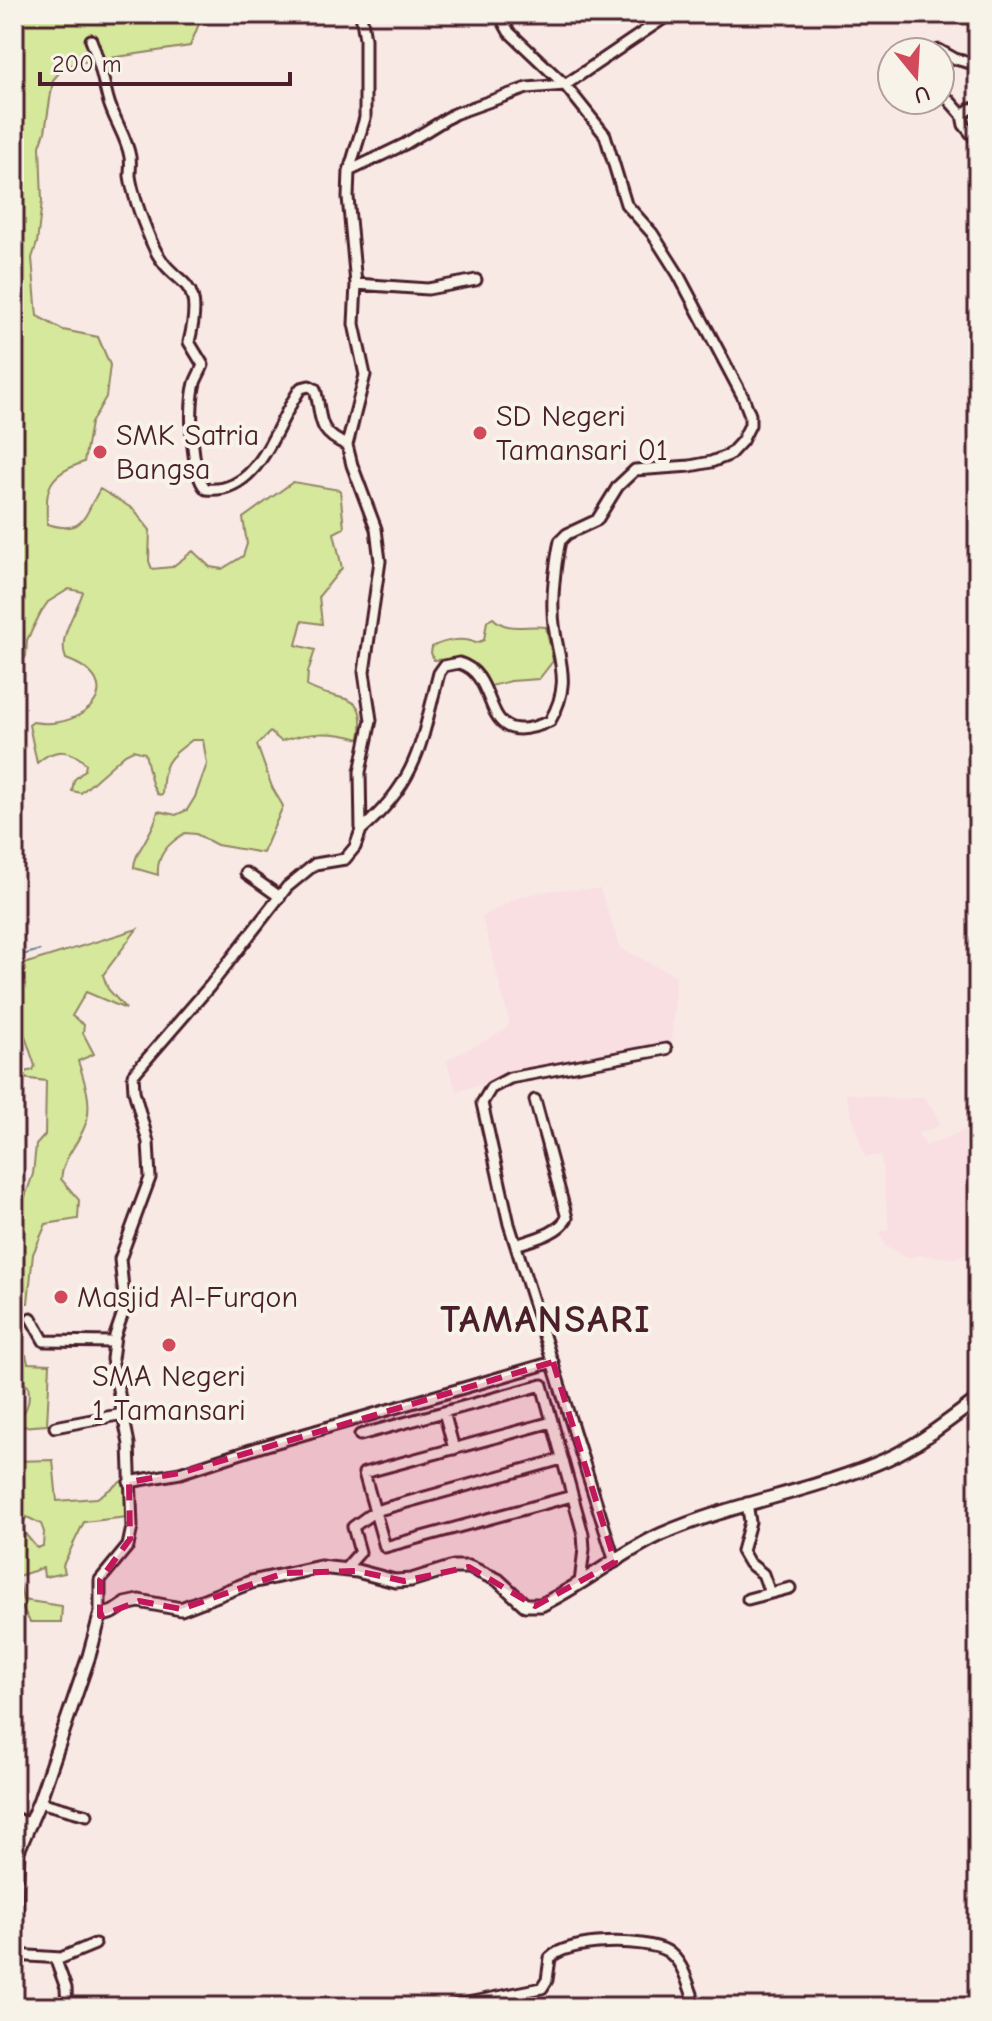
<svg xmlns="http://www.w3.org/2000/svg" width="992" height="2021" font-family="'Comic Neue',sans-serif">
	<rect width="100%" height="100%" fill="#f8e9e5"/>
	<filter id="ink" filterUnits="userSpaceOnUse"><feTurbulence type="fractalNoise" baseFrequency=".0125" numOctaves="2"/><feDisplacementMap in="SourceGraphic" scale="16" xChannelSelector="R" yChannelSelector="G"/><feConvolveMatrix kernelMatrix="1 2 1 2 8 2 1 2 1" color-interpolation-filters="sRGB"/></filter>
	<g filter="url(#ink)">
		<path fill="#f9dee2" d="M600 889 620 948 676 976 671 1048 596 1061 593 1054 457 1091 446 1061 505 1030 510 1023 482 917 519 897 553 890Z
			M845 1093 901 1099 923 1097 935 1112 940 1125 918 1134 926 1146 978 1125V1251L955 1258 919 1255 908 1258 885 1245 880 1232 889 1228 881 1155 865 1157Z"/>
		<path fill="#d6e89c" stroke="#908464" stroke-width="2" fill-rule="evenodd" d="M14 14H203L190 46 77 63 63 68 53 80 45 132 40 146 42 201 37 243 32 258 37 316 63 330 98 337 110 365 106 397 91 423 84 462C46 476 46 487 47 524 85 535 83 517 100 489L133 509 150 530 149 561 152 569 172 567 193 551 210 567 222 569 243 556 247 544 243 518 293 482 340 490 344 528 334 533 342 568 319 596 322 624 302 621 296 645 315 650 308 672 307 686C340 705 368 687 360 739 331 731 309 732 281 741L270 732 257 745 272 787 283 806 263 853 217 845 196 834 185 833C169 843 156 855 158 875L134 868C134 851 154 834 158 811L176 815 187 810 195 797 207 764 203 740H192C166 760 164 761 162 795L157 794 152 784 145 753 133 750 125 754 81 793 72 791 74 780 85 770 86 764C71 748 54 748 37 763L29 725 33 722C85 731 132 683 66 659 57 637 76 613 83 592L69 589 48 602 41 612 27 640 26 656 14 675Z
			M493 618C508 633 527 624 546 627L553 661 539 679 511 681 487 687 469 666 456 659 434 660 431 653 432 647C445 640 463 637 476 643L484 640 487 621Z
			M137 929 103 975 108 989 126 1009 86 992 72 1016 84 1025 83 1033 94 1054 78 1061C85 1082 94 1107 84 1128 76 1147 63 1158 61 1179L79 1200 78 1219 46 1224 33 1254 28 1303H14V1208L25 1197 33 1174 36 1145 45 1135 46 1081 14 1077V1074L33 1070 35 1066 24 1033 21 1030 14 1035V967Z
			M14 1355H26L28 1363 50 1364 47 1425 20 1427 14 1433V1422C27 1412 31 1402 28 1386L14 1378Z
			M53 1460 57 1501 97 1498 128 1477 127 1517 84 1522 63 1565 65 1573 44 1577 43 1568 18 1576 23 1600 62 1606 61 1622H30L22 1607H14V1461ZM27 1517 41 1524 44 1532 43 1546 37 1548 22 1530 21 1524Z"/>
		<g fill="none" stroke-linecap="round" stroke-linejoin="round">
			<path stroke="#678393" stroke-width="2" d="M14 960 22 955 40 950"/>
			<defs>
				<path id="minor" d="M91 40C100 62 102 76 108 99 113 119 127 137 130 157 131 163 130 170 130 176 133 196 143 222 151 241 172 293 207 269 189 342L203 365C201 371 197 377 195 383 189 405 190 472 206 489 261 495 275 423 301 388L309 386 315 389C323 416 314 431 347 445
					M934 52 939 50 955 59 974 64
					M940 90 962 115 964 125 978 142
					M962 115 970 109 978 108
					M349 171 405 144 454 114 527 88 565 85 670 14
					M356 284 428 289 476 280
					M361 830C419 780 421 742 439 673L444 666 459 663C504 676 476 754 550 721 576 677 553 654 553 610 552 594 556 558 560 541L567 534 597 520 618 486 635 470 690 466 711 462 729 455 742 441 750 425V415L743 397 678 274 652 233 626 204 605 135 565 85 509 32 499 14
					M246 873 280 897
					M516 1245C533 1239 558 1234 567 1218L535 1100
					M31 1318 44 1341 113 1342
					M444 1412 454 1449
					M552 1422 364 1473 385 1547 572 1496
					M55 1427 123 1414
					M360 1435 542 1385 583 1534 584 1549 580 1583
					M129 1482 180 1473 260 1447 553 1362
					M747 1503 750 1522 742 1551 749 1563 763 1574 770 1593
					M615 1562 509 1224 482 1103 491 1088 510 1078 666 1049
					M345 1569 360 1552 353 1527 375 1511 562 1459
					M748 1599 790 1588
					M100 1616V1580L128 1546 132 1527 129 1444 112 1359 115 1336 125 1307 120 1259 150 1178 148 1142 134 1091 133 1075 210 986 287 887 315 864 345 859 355 847 361 830 360 772 371 720 364 672 380 561 376 529 352 465 347 445 365 375 354 324 356 284 348 197 349 171 365 118V39L361 14
					M39 1802 87 1815
					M14 1818 31 1824
					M14 1955 61 1958 95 1944
					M55 1958 66 1988 67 2007
					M448 2007 542 1988 547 1980 550 1958C567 1939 645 1938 667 1951 682 1961 686 1978 692 1994"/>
				<path id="major" d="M14 1951 18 1851 39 1802 89 1656 100 1616 113 1612 125 1604 139 1601 181 1609 251 1582 320 1567 357 1571 395 1581 411 1580 453 1567H469L498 1580 525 1605H541C583 1585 620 1553 662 1534 735 1502 816 1491 887 1459 920 1444 949 1420 978 1399"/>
			</defs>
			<use href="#minor" stroke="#4a1f2b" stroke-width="15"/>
			<use href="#major" stroke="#4a1f2b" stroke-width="17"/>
			<use href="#minor" stroke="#f7f3e8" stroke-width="9"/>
			<use href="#major" stroke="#f7f3e8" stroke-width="11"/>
		</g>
	</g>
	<path fill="#c2185b" fill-opacity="0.2" stroke="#c2185b" stroke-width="6" stroke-dasharray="16 10" stroke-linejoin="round" d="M553 1362 615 1562 535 1606 469 1567 404 1581 357 1571 284 1573 181 1609 139 1601 100 1616V1580L130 1539 129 1482 180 1473Z"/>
	<g fill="#d1495b" stroke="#f7f3e8" stroke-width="3">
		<circle cx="480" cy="433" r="8"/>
		<circle cx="100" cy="452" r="8"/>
		<circle cx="61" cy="1297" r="8"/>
		<circle cx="169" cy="1345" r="8"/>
	</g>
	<g text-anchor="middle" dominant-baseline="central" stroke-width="8" stroke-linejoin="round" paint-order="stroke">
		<g font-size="30" fill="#4a1f2b" stroke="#f7f3e8" text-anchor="start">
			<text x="496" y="416">SD Negeri<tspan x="496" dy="34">Tamansari 01</tspan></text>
			<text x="116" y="435">SMK Satria<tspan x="116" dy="34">Bangsa</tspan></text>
			<text x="77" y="1297">Masjid Al-Furqon</text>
			<text x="169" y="1376" text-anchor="middle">SMA Negeri<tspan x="169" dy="34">1 Tamansari</tspan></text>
		</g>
		<g font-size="38" font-weight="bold" letter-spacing="2" fill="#4a1f2b" stroke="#f7f3e8">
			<text x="546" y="1320">TAMANSARI</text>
		</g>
	</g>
	<rect width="992" height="2021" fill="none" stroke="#f7f3e8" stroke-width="48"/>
	<rect x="24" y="24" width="944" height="1973" fill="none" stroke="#4a1f2b" stroke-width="3" filter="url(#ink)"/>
	<g transform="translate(916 76) rotate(162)"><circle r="38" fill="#f7f3e8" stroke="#b29e9c" stroke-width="2"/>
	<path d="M0-6L14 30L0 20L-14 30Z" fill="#d1495b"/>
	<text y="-12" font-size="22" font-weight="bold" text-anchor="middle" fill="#4a1f2b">U</text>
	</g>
	<path d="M40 72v12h250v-12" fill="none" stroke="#4a1f2b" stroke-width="4"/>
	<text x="52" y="72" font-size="24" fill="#4a1f2b" stroke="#f7f3e8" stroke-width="6" paint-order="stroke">200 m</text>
</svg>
